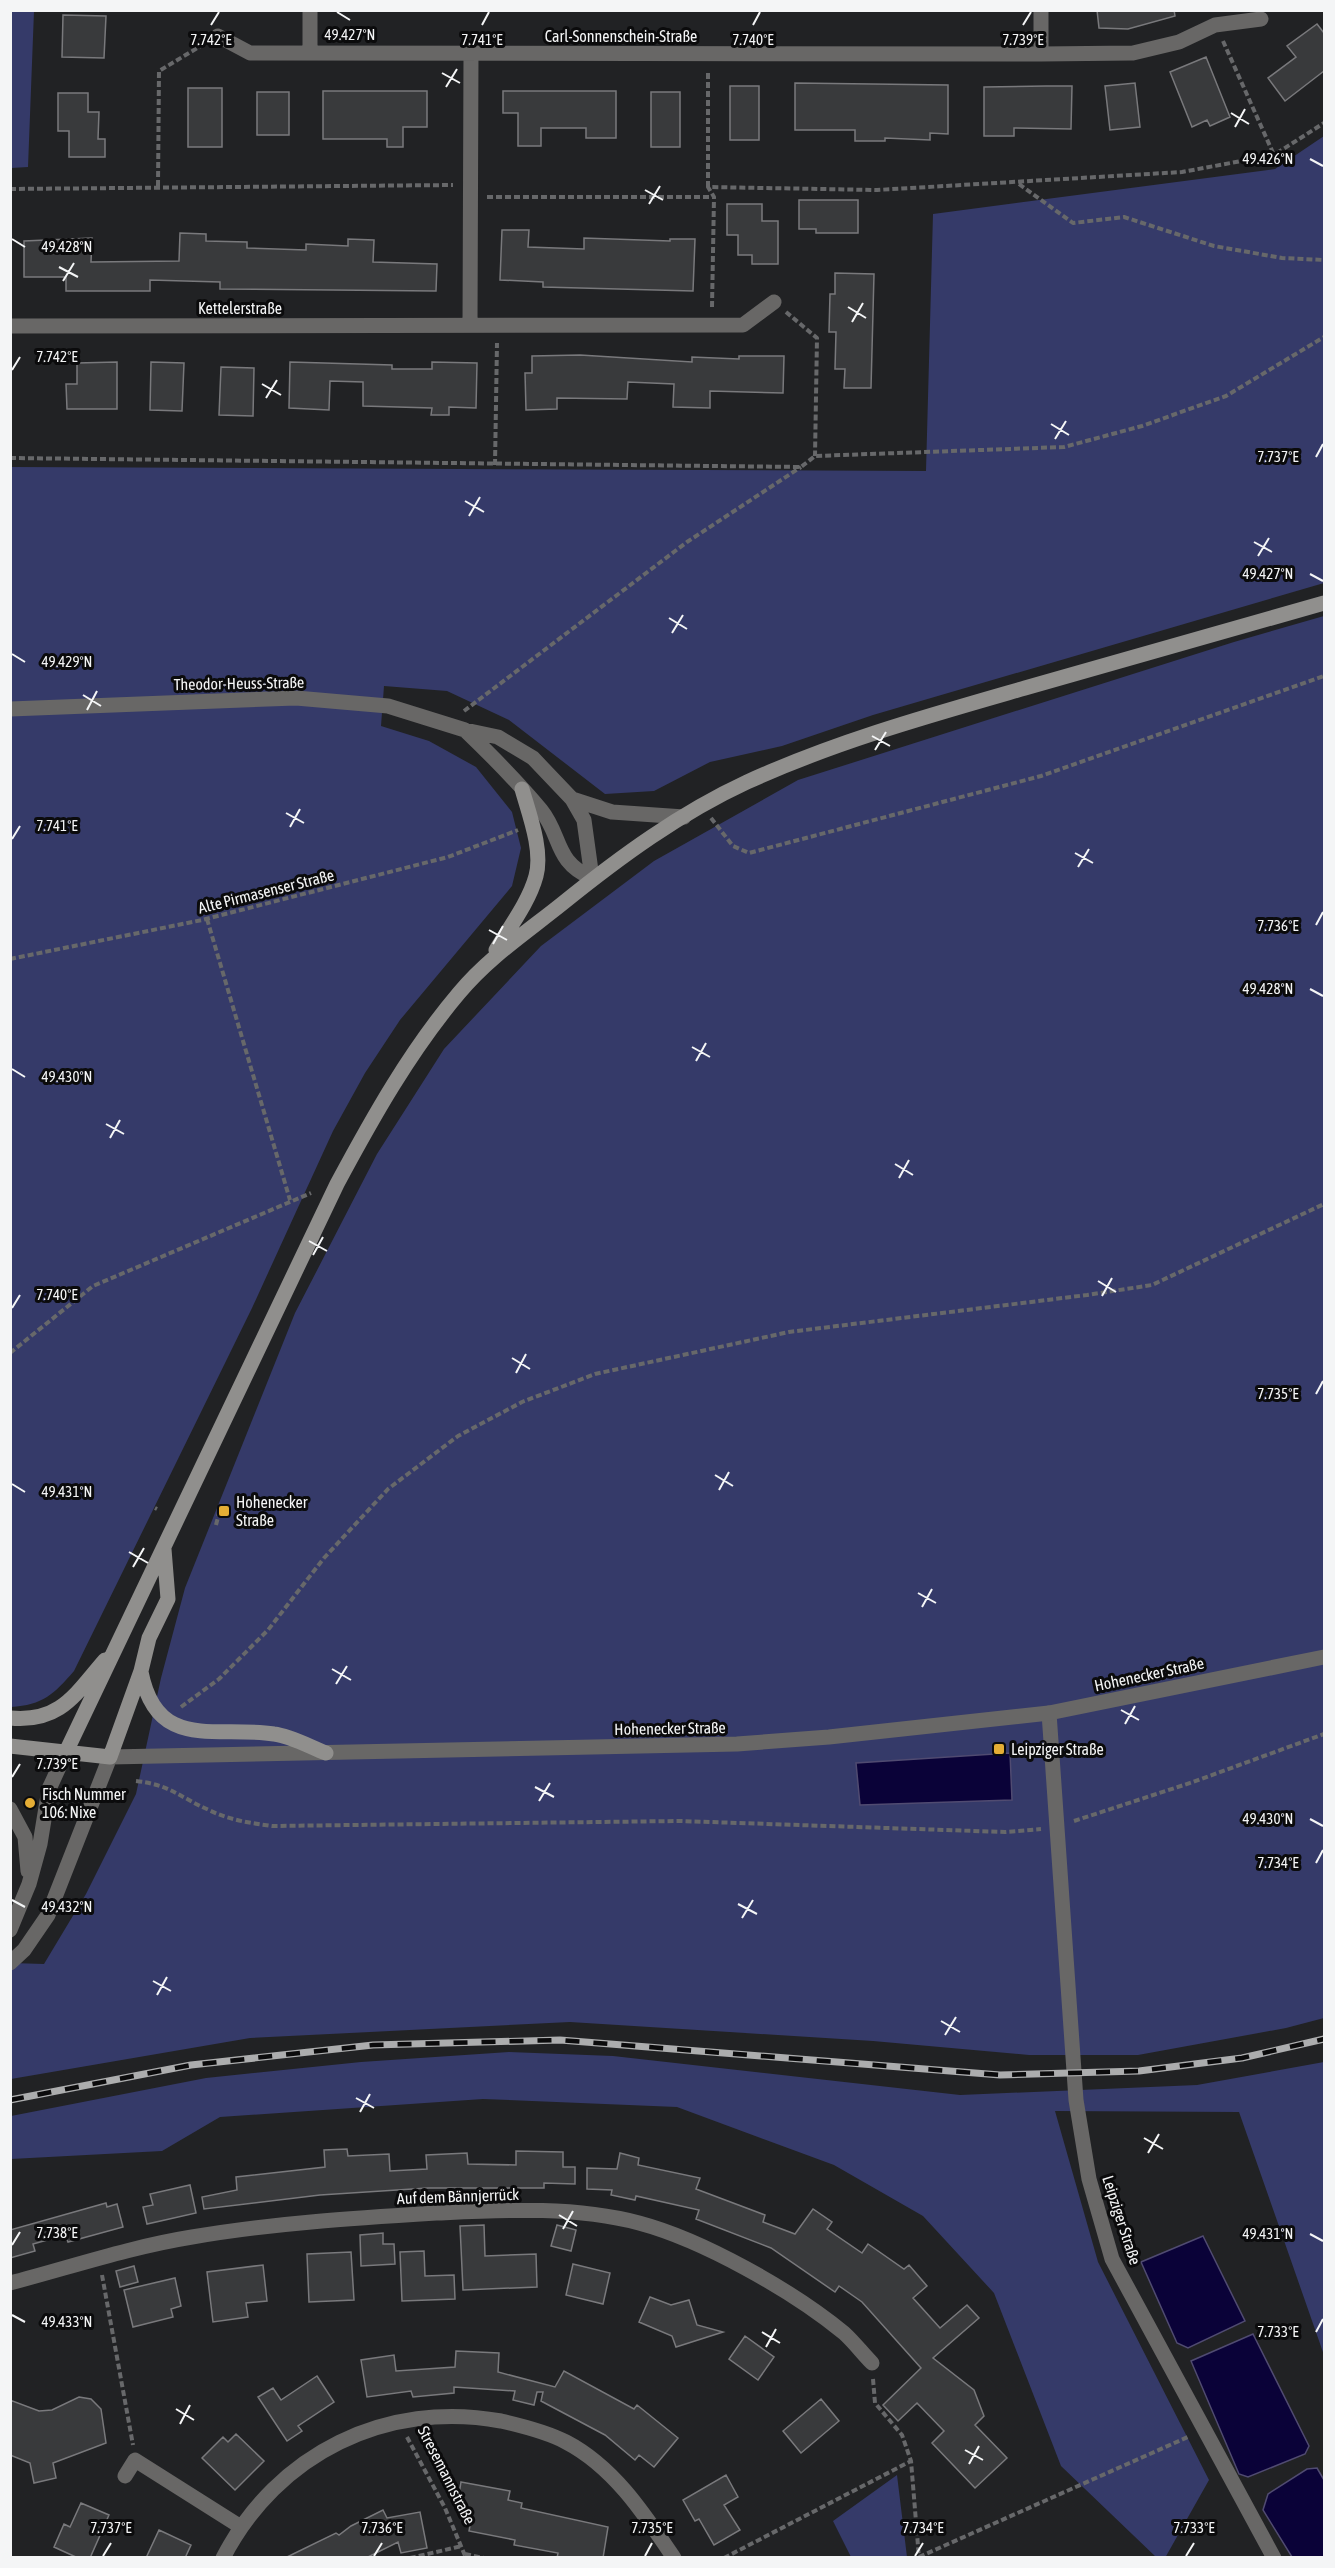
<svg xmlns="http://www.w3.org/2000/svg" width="1335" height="2568" font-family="'Asap Condensed',sans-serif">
	<rect width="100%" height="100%" fill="#212224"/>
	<path fill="#353a69" d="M10 11H34L28 167 11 168Z
		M1324 136V583L873 715 782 746 710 762 654 791 605 794 509 720 447 691 384 686 381 726 429 741 476 767 512 812 521 848 512 886 400 1020 365 1073 333 1131 252 1308 74 1671C54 1694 43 1705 11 1707V467L926 471 933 214 1275 169Z
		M1324 616V2018L1286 2028 1138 2055H1029L873 2041 570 2022 250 2038 11 2079V1963L44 1964 86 1894 136 1794 161 1678 185 1588 295 1313 377 1154 444 1049 541 946 654 861 798 780 1234 642Z
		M509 2052 613 2056 960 2095 1197 2085 1324 2062V2355L1239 2112 1055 2111 1098 2262 1209 2480 1165 2558 1156 2557 1061 2466 994 2293 923 2216 834 2165 677 2107 483 2099 220 2117 162 2151 11 2159V2116L206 2078 361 2062Z
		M897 2475 907 2557H851L833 2521Z"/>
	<path fill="#0a0238" stroke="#504b71" stroke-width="1.5" d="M1010 1753 1012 1800 860 1805 856 1763Z
		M1203 2236 1245 2321 1188 2348 1177 2343 1141 2262Z
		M1253 2334 1309 2446 1305 2454 1248 2477 1239 2474 1191 2361Z
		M1317 2468 1324 2480V2557H1292L1263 2510 1268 2494 1307 2469Z"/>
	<path fill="#393a3c" stroke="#79797c" stroke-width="1.5" d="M1097 10H1174L1175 16 1128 29 1099 28Z
		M63 15 106 16 104 58 62 57Z
		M1317 24 1324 33V71L1285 101 1268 78 1296 57 1287 46Z
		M1206 57 1230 117 1210 126 1207 120 1192 127 1170 72Z
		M795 83 948 85V134L930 133V140L885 138V141H855V130H795Z
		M1135 83 1140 127 1110 130 1105 86Z
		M730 86H759V140H730Z
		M1046 86H1072L1071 129 1014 128V136H984V87Z
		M188 88H222V147H188Z
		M323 91H427V127H403V147H387V139H323Z
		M503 91H616V138H586V128H541V146H518V113H503Z
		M257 92H289V135H257Z
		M651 92H680V147H651Z
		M58 93H88V112H99L98 139H105V157H69V131H58Z
		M799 200H858V233H816V229H799Z
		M727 204H762V221H778V264H752V255H738V235H727Z
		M502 230H529L528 247 584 249V238L670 241V239H695L693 291 543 287V282L500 280Z
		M180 233 206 234V241L247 242V248L306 250V244L348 246V239L374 240 373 262 437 264 436 291 220 289V282L150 280V291H66V277H24V241L92 238 91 262 179 261Z
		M835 273 874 274 871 388H844L845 369H835L836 332H829L830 294H835Z
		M580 355 692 362V357L739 359V356H784L783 393 710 391V408L673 407 674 384 628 382 627 399 557 398V409L526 410 525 373H532V356Z
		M117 362V409H67L66 384H77V363Z
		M151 362 184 363 182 411 150 410Z
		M290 362 392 365V369H432V362L477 363 476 408 449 407V415H431L432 408 363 406V382L330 381 329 410 289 408Z
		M221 367 254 368 253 416 219 415Z
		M347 2149 348 2156 389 2154 390 2171 427 2169 426 2155 467 2153 468 2164 516 2165V2151L563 2152V2167H575V2184L544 2183V2188H428L320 2195 204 2209 202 2197 237 2190 236 2177 325 2167 324 2150Z
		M620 2153 639 2158 638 2165 700 2178 696 2189 765 2215 763 2222 795 2234 813 2209 832 2222 827 2229 862 2253 868 2244 904 2269 909 2265 927 2286 913 2298 940 2328 967 2305 979 2318 933 2358 974 2390 984 2416 975 2425 1007 2458 975 2488 932 2443 944 2431 917 2403 898 2421 883 2405 921 2368 862 2302 839 2286 835 2292 771 2248 696 2219 699 2210 636 2196 635 2200 611 2195 612 2190 587 2189V2168L617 2169Z
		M190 2185 196 2213 147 2224 143 2207 153 2205 150 2194Z
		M106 2203 107 2207 117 2204 123 2227 68 2242 65 2235 33 2244 35 2251 10 2258V2230Z
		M484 2225 485 2256 536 2254 537 2287 463 2290 460 2226Z
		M557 2225 576 2230 571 2251 551 2246Z
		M383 2233V2244H394L395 2264 361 2266 360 2235Z
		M424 2251 425 2276 454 2275 455 2299 402 2301 400 2252Z
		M351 2252 354 2300 309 2302 307 2254Z
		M573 2264 610 2273 603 2304 566 2295Z
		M263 2265 267 2301 246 2303 248 2317 213 2322 207 2272Z
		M134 2266 138 2282 120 2287 116 2271Z
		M175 2278 181 2306 171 2309 173 2317 133 2327 124 2290Z
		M650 2297 671 2305 689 2300 697 2325 723 2332 676 2347 672 2336 639 2322Z
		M745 2336 774 2357 758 2380 729 2359Z
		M456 2351 499 2353 498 2372 555 2387 564 2371 634 2409 637 2405 678 2438 654 2467 639 2455 635 2460 605 2435 541 2401 543 2392H537L534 2405 513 2400 515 2391 454 2387V2393L413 2397 411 2391 367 2397 361 2360 394 2355 396 2371 455 2367Z
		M317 2376 334 2402 298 2426 302 2431 287 2441 258 2397 273 2388 281 2400Z
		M79 2397 91 2399 101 2409 106 2443 53 2463 56 2478 34 2483 30 2463 10 2455V2400L39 2411 52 2410Z
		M821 2399 839 2421 801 2453 783 2431Z
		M236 2434 264 2461 235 2490 202 2458 223 2437 228 2442Z
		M726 2475 738 2497 724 2505 740 2530 714 2545 699 2519 695 2521 683 2500Z
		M461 2482 510 2491 508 2500 522 2503 521 2508 608 2527 603 2558H557L558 2553 514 2545 515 2540 469 2531 473 2510 457 2507Z
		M81 2503 109 2515 90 2558H78L54 2547 64 2524 70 2527Z
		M383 2510 387 2518 420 2512 427 2548 401 2553 398 2542 366 2558H285L336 2533 339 2535 351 2526Z
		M159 2530 191 2545 185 2558H146Z"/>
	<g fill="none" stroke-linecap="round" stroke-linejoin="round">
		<path stroke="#67686a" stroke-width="4" stroke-dasharray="6 3" stroke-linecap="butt" d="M1223 41 1274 155
			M1019 184 1073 223 1124 217 1214 246 1282 258 1324 260
			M158 186 159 71 204 44
			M708 187V71
			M10 189 453 185
			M487 197H714L708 187 877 190 1182 172 1274 155 1324 123
			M712 307 714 197
			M786 312 817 338 815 456
			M10 458 801 467 815 456 1064 447 1142 426 1226 396 1324 337
			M495 465 497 343
			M464 711 687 542 801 467
			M711 818 733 846 749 853 1041 776 1324 676
			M207 919 290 1200
			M10 959 202 920 448 857 518 830
			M10 1353 93 1286 311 1193
			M155 1508 157 1509
			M216 1525 220 1509 224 1511
			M181 1707 219 1679 268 1630 324 1558 388 1489 458 1436 522 1402 595 1374 789 1332 1087 1295 1152 1285 1324 1204
			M136 1781C171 1785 179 1797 209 1810 229 1820 250 1823 272 1826L680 1821 1005 1832 1041 1829
			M1074 1821 1193 1782 1324 1734
			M102 2275 133 2445
			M873 2379 875 2403 902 2435 911 2461 919 2558
			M407 2437 445 2508 466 2558
			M465 2554 484 2558
			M919 2557 1190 2436
			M410 2558 462 2546
			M724 2558 911 2461"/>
		<path stroke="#686766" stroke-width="15" d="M1041 10V54
			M218 36 250 53 1041 54 1133 53 1179 42 1215 25 1261 19
			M310 53V10
			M470 325 471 54
			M10 326 743 325 774 302
			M1049 1713 1076 2100 1089 2179 1112 2259 1274 2558
			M10 2283C71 2267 130 2247 192 2237 273 2223 356 2218 438 2213 504 2210 574 2206 639 2223 703 2240 793 2291 844 2333 854 2342 863 2354 872 2363
			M125 2476 135 2460 241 2527
			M223 2558C277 2453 387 2400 501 2421 523 2426 547 2432 566 2442 614 2467 645 2515 674 2558"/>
		<path stroke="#686766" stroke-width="15" d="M10 709 296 698 388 706 465 730 498 737 533 758 572 799 584 820 592 878C554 862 562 836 541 810 517 781 492 756 465 730
			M572 799 612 812 684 817
			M10 1809 25 1837 28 1871
			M10 1930 29 1884 40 1844 49 1789 66 1752
			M10 1963 24 1950 48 1915 110 1757 737 1744 829 1737 1049 1713 1324 1657"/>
		<path stroke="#908f8d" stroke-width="15" d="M496 950C509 928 529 902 536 876 543 850 529 814 522 789
			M141 1672C157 1752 215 1725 274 1734 291 1736 310 1747 326 1753
			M10 1718C61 1723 76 1693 105 1660
			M10 1746 110 1757 141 1671 149 1638 168 1599 164 1549
			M66 1752 337 1184C373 1117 410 1051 459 993 489 957 527 932 563 903 620 857 680 813 747 782 837 741 931 715 1025 688 1125 660 1225 632 1324 603"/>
		<defs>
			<path id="rail" d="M10 2100 191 2065 373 2045 560 2040 1000 2075 1139 2071 1242 2058 1324 2039"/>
		</defs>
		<use href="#rail" stroke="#acadae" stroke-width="7"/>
		<use href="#rail" stroke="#0b0b0c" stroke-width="4.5" stroke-dasharray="14" stroke-linecap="butt"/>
	</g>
	<path fill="none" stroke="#f4f5f6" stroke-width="2" d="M337 12 350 20M211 25 219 12M482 25 489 12M753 25 760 12M1023 25 1031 12M442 73 460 83M446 87 457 69M1231 113 1249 124M1235 127 1245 109M1310 159 1323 166M645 190 663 200M649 204 660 186M12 239 25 247M59 267 78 277M63 281 74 263M848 307 866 318M852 322 863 303M12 370 20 357M262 384 281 395M266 398 277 380M1051 424 1069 435M1055 439 1066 421M1316 457 1323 444M465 501 484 512M469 516 480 497M1254 542 1272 552M1258 556 1269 538M1310 574 1323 581M669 618 687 629M672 633 683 615M12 654 25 662M83 695 101 706M87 710 97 691M872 736 890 746M875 750 886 732M286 813 304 823M290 827 300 809M12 839 20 826M1075 853 1093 863M1078 867 1089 849M1316 925 1323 912M489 930 507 940M493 944 503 926M1310 989 1323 996M692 1047 710 1057M696 1061 706 1043M12 1069 25 1077M106 1124 124 1134M110 1138 120 1120M895 1164 913 1175M899 1178 909 1160M309 1241 327 1251M313 1255 323 1237M1098 1281 1116 1292M1102 1296 1112 1278M12 1308 20 1295M512 1358 530 1369M516 1373 526 1354M1316 1394 1323 1381M715 1475 733 1486M12 1484 25 1492M719 1490 729 1472M129 1552 148 1563M133 1567 144 1548M918 1593 936 1603M922 1607 932 1589M332 1669 351 1680M336 1684 347 1666M1121 1710 1139 1720M1125 1724 1135 1706M12 1777 20 1764M535 1787 554 1797M539 1801 550 1783M1310 1819 1323 1826M1316 1863 1323 1850M12 1900 25 1907M738 1904 757 1914M742 1918 753 1900M153 1981 171 1991M157 1995 167 1977M941 2021 960 2032M945 2035 956 2017M356 2098 374 2108M360 2112 370 2094M1144 2138 1163 2149M1148 2153 1159 2134M559 2215 577 2226M563 2229 573 2211M1310 2234 1323 2241M12 2245 20 2232M12 2315 25 2322M762 2332 780 2343M1316 2332 1323 2319M766 2347 776 2329M176 2409 194 2420M180 2424 190 2405M965 2450 983 2460M969 2464 979 2446M103 2556 111 2543M374 2556 382 2543M645 2556 652 2543M915 2556 923 2543M1186 2556 1194 2543"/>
	<g fill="#e5ad35" stroke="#0b0b0c" stroke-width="2">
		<rect x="218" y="1505" width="12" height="12" rx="3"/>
		<rect x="993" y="1743" width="12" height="12" rx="3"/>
		<circle cx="30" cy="1803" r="6"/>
	</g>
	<g text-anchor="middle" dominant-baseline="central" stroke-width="6" stroke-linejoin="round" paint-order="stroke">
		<g font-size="16" fill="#f4f5f6" stroke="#0b0b0c">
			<text x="621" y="36">Carl-Sonnenschein-Straße</text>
			<text x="240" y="308">Kettelerstraße</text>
			<text transform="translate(239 683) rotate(-1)">Theodor-Heuss-Straße</text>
			<text transform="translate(266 891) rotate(-14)">Alte Pirmasenser Straße</text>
			<text transform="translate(1149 1674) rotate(-12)">Hohenecker Straße</text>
			<text transform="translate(670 1728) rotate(-1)">Hohenecker Straße</text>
			<text transform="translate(458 2196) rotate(-2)">Auf dem Bännjerrück</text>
			<text transform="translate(1122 2220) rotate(72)">Leipziger Straße</text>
			<text transform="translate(447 2475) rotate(63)">Stresemannstraße</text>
		</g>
		<g font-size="16" fill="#f4f5f6" stroke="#0b0b0c" text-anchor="start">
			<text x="236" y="1502">Hohenecker<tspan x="236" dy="18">Straße</tspan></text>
			<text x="1011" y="1749">Leipziger Straße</text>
			<text x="42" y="1794">Fisch Nummer<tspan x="42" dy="18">106: Nixe</tspan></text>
		</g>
	</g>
	<g font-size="15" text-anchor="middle" fill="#f4f5f6" stroke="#0b0b0c" stroke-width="6" stroke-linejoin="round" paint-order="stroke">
		<text x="350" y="40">49.427°N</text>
		<text x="211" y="45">7.742°E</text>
		<text x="753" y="45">7.740°E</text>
		<text x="1023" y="45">7.739°E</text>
		<text x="482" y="45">7.741°E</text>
		<text x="1268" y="164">49.426°N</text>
		<text x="67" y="252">49.428°N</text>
		<text x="57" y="362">7.742°E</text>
		<text x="1278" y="462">7.737°E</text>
		<text x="1268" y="579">49.427°N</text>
		<text x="67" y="667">49.429°N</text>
		<text x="57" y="831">7.741°E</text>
		<text x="1278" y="931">7.736°E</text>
		<text x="1268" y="994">49.428°N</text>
		<text x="67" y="1082">49.430°N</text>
		<text x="57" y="1300">7.740°E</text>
		<text x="1278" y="1399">7.735°E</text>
		<text x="67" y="1497">49.431°N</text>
		<text x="57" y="1769">7.739°E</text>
		<text x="1268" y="1824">49.430°N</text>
		<text x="1278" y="1868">7.734°E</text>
		<text x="67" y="1912">49.432°N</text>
		<text x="57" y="2238">7.738°E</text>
		<text x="1268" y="2239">49.431°N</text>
		<text x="67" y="2327">49.433°N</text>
		<text x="1278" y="2337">7.733°E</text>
		<text x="111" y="2533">7.737°E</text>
		<text x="382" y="2533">7.736°E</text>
		<text x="652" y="2533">7.735°E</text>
		<text x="923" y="2533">7.734°E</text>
		<text x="1194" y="2533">7.733°E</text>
	</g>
	<rect width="1335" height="2568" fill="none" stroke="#f4f5f6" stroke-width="24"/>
</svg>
